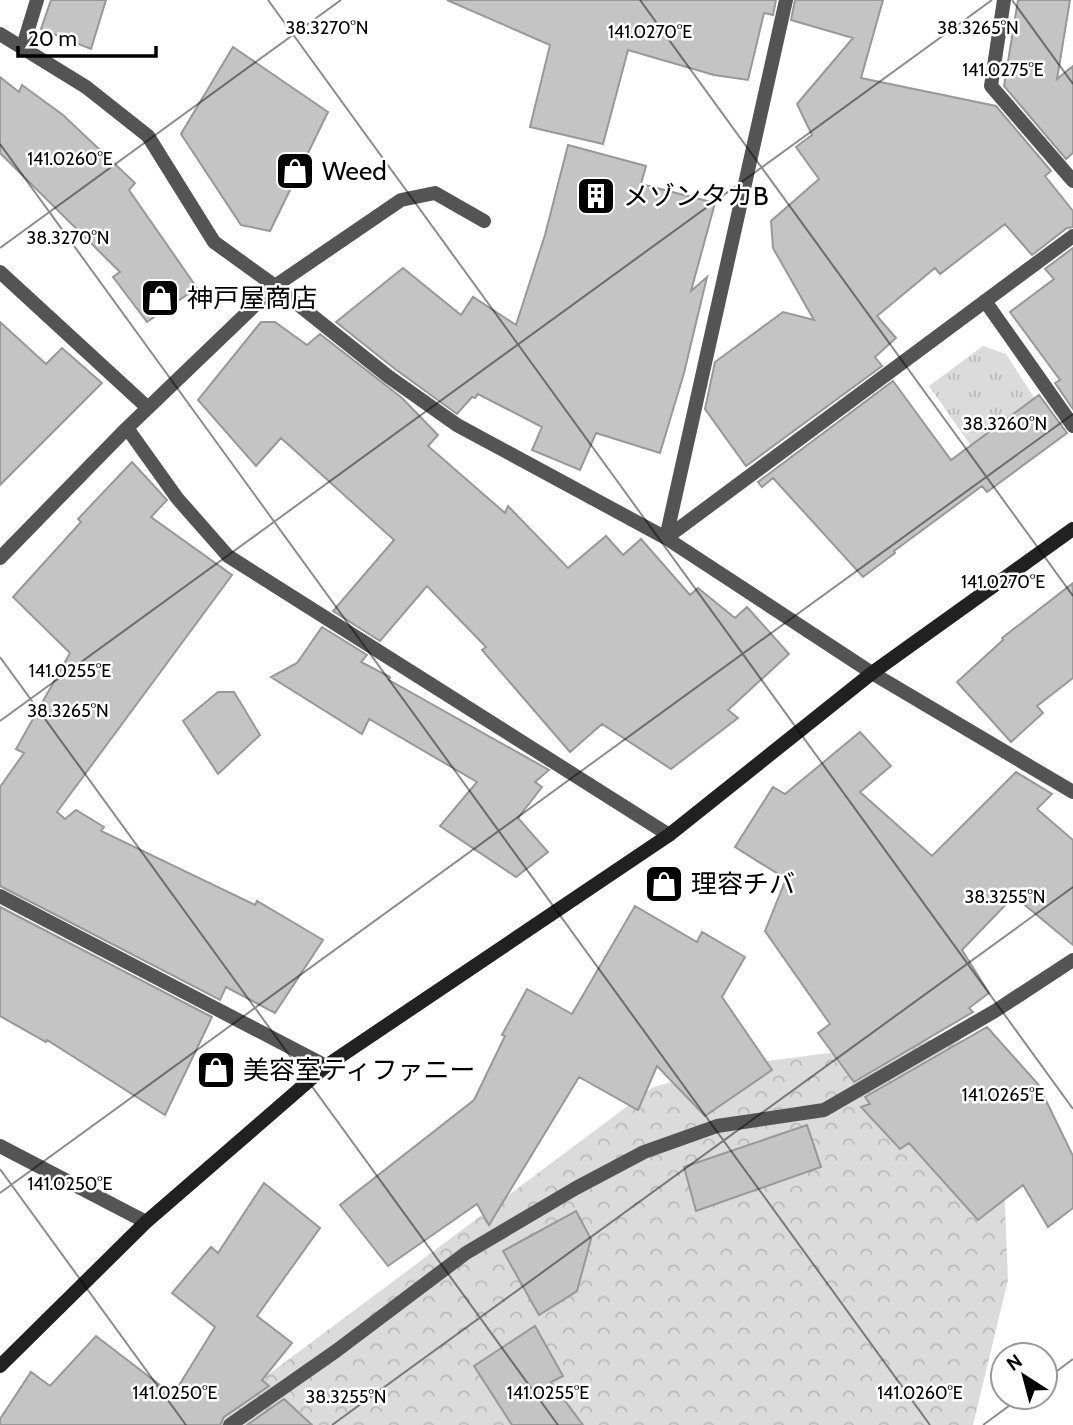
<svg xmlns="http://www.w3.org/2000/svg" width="1073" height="1425" font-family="Cabin,'Noto Sans JP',sans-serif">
	<defs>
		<pattern id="forest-crowns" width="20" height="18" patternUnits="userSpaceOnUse" patternTransform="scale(1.75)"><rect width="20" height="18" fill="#dbdbdb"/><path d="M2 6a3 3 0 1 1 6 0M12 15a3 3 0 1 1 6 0" fill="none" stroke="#bababa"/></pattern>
		<pattern id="park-tufts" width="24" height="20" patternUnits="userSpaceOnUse" patternTransform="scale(1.75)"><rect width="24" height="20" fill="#dbdbdb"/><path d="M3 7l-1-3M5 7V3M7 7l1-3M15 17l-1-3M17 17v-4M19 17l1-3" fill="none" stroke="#bababa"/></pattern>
	</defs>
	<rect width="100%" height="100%" fill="#fff"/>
	<path fill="url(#forest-crowns)" d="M959 1036 1003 1155 1008 1280 973 1425H201L653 1087 744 1064Z"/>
	<path fill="url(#park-tufts)" d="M983 346 1006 354 1041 408 978 456 929 386Z"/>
	<path fill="#c4c4c4" stroke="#989898" stroke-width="2" d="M51 0H106L91 49 41 29Z
		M447 0H776L773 15 764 13 748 80 714 75 628 50 603 144 530 127 550 45Z
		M795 0H883L861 78 996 106 1051 171 1045 176 1073 211V227L1067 228 1032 255 1005 224 940 274 935 268 877 316 896 338 875 357 882 366 746 466 705 409 715 362 783 312 814 320 773 248 771 221 819 179 796 147 812 135 797 104 853 38 791 20Z
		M1018 0H1070L1057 79 1073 66V153L1066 159 1004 86Z
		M233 47 328 112 270 231 241 225 181 134Z
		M0 77 19 92 22 85 63 115 135 183 129 190 197 288 147 322 113 277 120 272 0 153Z
		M568 145 646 166 641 184 715 203 691 291 707 277 684 373 660 453 596 433 580 470 532 450 542 427 478 394 475 398 472 397 457 414 395 369 336 322 403 268 461 315 473 297 516 325 545 235Z
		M1073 248V409L1055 383 1060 380 1010 312 1054 279 1045 269Z
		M0 322 46 364 62 348 102 383 0 485Z
		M261 322H275L307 345 320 334 402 398 438 435 428 446 505 513 508 506 568 568 606 536 623 555 641 539 690 595 698 588 735 618 747 607 789 654 728 710 738 718 671 769 602 724 570 752 482 650 486 647 427 586 380 641 333 611 394 540 281 438 256 466 198 400Z
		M893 381 951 460 1039 395 1067 433 987 492 982 486 894 551 895 553 863 577 773 478 762 487 758 482Z
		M132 462 167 500 151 517 232 575 57 812 65 819 76 810 104 827 101 831 255 905 257 901 323 940 275 1013 226 987 220 1000 0 886V787L24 753 16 749 70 653 13 597 81 522 78 519Z
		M1073 583V678L1037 706 1043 713 1011 742 957 682 1003 640 1002 638Z
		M322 627 367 655 361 662 390 677 389 680 549 770 535 782 542 787 518 818 548 852 516 877 440 826 477 782 369 719 362 734 271 677 297 663Z
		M218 692H234L260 735 218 774 183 721Z
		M860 732 891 766 860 792 932 856 1016 772 1052 794 1037 809 1073 840V945L1014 896 962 950 989 993 969 1008 973 1012 854 1082 818 1033 830 1024 765 931 786 879 735 847 773 787 785 794Z
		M635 906 697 942 702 932 745 957 722 997 772 1070 705 1116 657 1066 638 1110 579 1077 489 1225 477 1204 388 1266 340 1205 474 1100 505 1036 502 1035 527 989 572 1014Z
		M0 907 212 1017 165 1115 47 1040 46 1042 0 1016Z
		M987 1027 1038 1084 1073 1156V1208L1048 1227 1023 1185 978 1220 909 1143 900 1149 861 1107 870 1104 865 1097Z
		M807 1125 821 1167 696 1211 684 1167Z
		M264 1183 320 1228 257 1316 292 1343 262 1380 269 1386 224 1417 220 1425H0V1419L31 1372 50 1386 96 1336 173 1395 215 1327 172 1293 211 1247 218 1253Z
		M576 1211 591 1239 577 1291 539 1315 503 1251Z
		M535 1326 563 1376 551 1382 583 1425H512L474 1366Z
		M284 1399 312 1425H247Z"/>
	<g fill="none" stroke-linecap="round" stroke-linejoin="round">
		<path stroke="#545454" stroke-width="14" d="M786 0 666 538 872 673 1073 792
			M1004 0 991 86 1073 181
			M0 34 86 87 148 136 214 242 275 286 389 377 457 425 666 538 1073 236
			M23 46 37 0
			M0 272 148 408
			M985 301 1073 426
			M127 428 177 498 228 556 669 835
			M0 558 127 428 275 286 401 200 435 193 484 221
			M0 896 326 1066
			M0 1146 146 1222
			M230 1425 336 1351 466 1253 576 1188 644 1152 717 1126 824 1110 995 1011 1073 960"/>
		<path stroke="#212121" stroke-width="14" d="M0 1366 146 1222 326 1066 669 835 872 673 1073 529"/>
	</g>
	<path fill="none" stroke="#000" stroke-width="2" stroke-opacity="0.45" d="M268 0 1073 1109M640 0 1073 596M1012 0 1073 84M0 144 930 1425M0 248 341 0M0 657 558 1425M0 721 992 0M0 1169 186 1425M0 1193 1073 414M1045 1380 1073 1359M332 1425 1073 887M983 1425 1021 1397"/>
	<defs>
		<symbol id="shop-square" viewBox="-11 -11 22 22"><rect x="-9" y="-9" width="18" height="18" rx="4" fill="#000" stroke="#fff"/><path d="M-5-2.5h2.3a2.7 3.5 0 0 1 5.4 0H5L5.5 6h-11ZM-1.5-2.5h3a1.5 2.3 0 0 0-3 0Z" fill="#fff"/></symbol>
		<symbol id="building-square" viewBox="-11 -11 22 22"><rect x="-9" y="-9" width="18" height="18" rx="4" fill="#000" stroke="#fff"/><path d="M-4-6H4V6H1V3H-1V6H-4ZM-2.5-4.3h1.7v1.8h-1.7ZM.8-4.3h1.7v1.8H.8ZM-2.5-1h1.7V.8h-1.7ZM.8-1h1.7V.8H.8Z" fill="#fff"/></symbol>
	</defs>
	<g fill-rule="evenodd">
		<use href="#shop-square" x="273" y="149" width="44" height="44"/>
		<use href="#building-square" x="574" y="174" width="44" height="44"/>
		<use href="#shop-square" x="138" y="276" width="44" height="44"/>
		<use href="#shop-square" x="642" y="862" width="44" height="44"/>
		<use href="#shop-square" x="194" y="1048" width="44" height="44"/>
	</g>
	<g text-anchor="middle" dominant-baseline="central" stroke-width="5" stroke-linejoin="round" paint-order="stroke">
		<g font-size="26" fill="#000" stroke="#fff" text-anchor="start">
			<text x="322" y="171">Weed</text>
			<text x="623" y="196">メゾンタカB</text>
			<text x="187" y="298">神戸屋商店</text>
			<text x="691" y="884">理容チバ</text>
			<text x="243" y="1070">美容室ティファニー</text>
		</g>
	</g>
	<g font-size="18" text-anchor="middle" fill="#000" stroke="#fff" stroke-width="5" stroke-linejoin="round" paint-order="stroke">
		<text x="327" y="34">38.3270°N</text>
		<text x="978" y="34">38.3265°N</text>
		<text x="650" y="38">141.0270°E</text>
		<text x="1003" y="76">141.0275°E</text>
		<text x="70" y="165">141.0260°E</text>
		<text x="68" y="244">38.3270°N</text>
		<text x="1005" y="430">38.3260°N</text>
		<text x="1003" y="588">141.0270°E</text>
		<text x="70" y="677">141.0255°E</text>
		<text x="68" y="717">38.3265°N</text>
		<text x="1005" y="903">38.3255°N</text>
		<text x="1003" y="1101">141.0265°E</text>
		<text x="70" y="1190">141.0250°E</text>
		<text x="175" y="1399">141.0250°E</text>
		<text x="548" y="1399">141.0255°E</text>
		<text x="920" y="1399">141.0260°E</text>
		<text x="346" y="1403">38.3255°N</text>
	</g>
	<g transform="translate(1024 1376) rotate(324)"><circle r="33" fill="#ffffff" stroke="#999999" stroke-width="2"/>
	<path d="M0-5L12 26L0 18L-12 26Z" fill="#000000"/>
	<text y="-10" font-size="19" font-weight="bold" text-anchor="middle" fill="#000000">N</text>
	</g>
	<path d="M18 46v10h138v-10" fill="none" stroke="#000000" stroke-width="3.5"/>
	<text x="28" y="46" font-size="21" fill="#000000" stroke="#ffffff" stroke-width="5" paint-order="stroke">20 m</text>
</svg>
